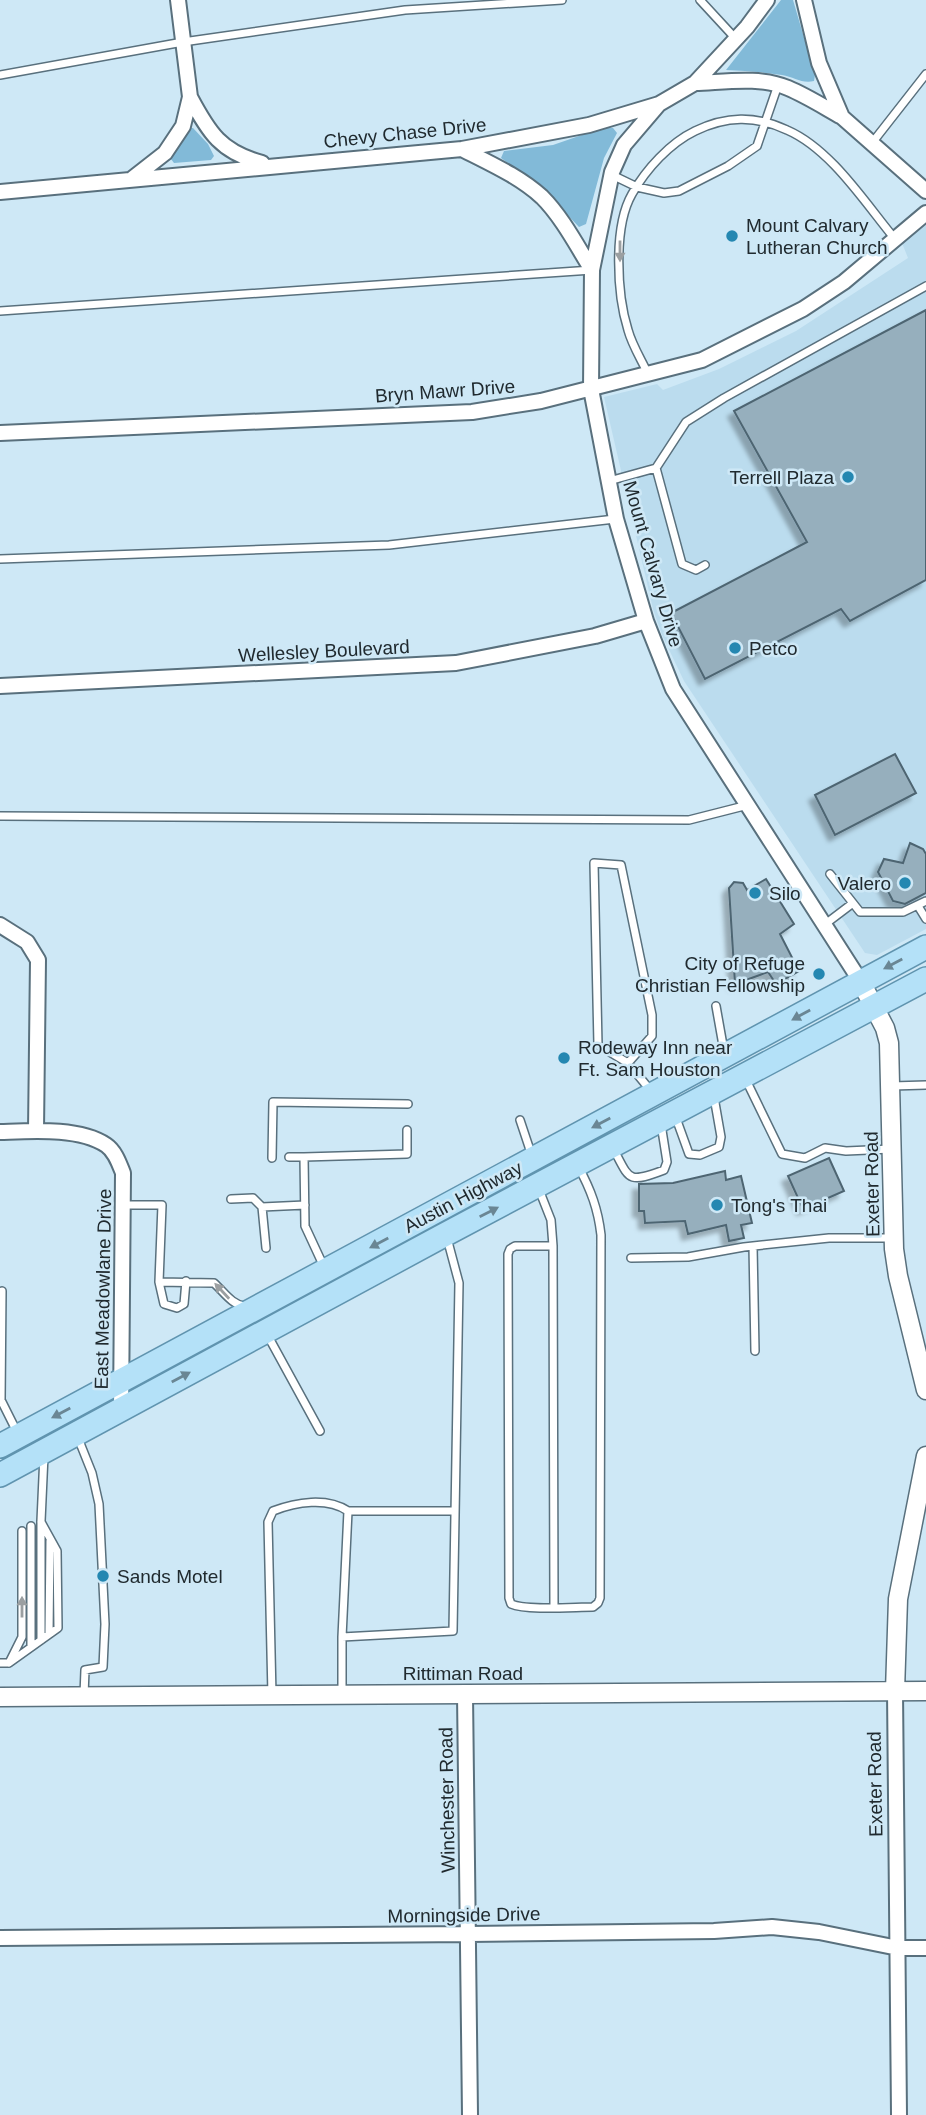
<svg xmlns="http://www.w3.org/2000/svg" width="926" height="2115" font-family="Arial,sans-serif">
	<defs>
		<filter id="shadow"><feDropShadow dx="-6" dy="6" stdDeviation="2" flood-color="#0004"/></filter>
	</defs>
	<rect width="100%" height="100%" fill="#cee8f6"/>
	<path fill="#bbdcee" d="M926 225V929L877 955 865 953 684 681 662 635 653 609 604 397 657 384 663 390 719 369 796 331 908 258 902 243Z"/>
	<path fill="#82bad8" d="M781 0H793L815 75 814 81C802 84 794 77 782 75 764 72 745 71 726 70Z
		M605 127 613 128 617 133 604 158 586 224 579 227 539 185 501 158 504 151 553 145Z
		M189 128H193L208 144 214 156 211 160 174 163 171 159Z"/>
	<path fill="#96afbd" stroke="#4e6572" stroke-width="2" filter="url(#shadow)" d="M926 310V580L850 621 841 609 705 679 671 613 807 542 734 411Z
		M895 754 916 793 835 835 815 795Z
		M910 843 923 849 926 854V893L905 904 893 901 878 872 884 859 903 863Z
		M766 879 794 924 780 934 799 971 776 984 768 972 735 984 729 888 734 882 743 883 747 890Z
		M829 1158 844 1191 803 1209 788 1176Z
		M725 1171 726 1180 741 1176 752 1223 741 1225 744 1238 729 1241 726 1225 688 1234 685 1221 645 1223 644 1211H639V1184L673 1183Z"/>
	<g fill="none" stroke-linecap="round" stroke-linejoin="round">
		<defs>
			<path id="service" d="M700 0 736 39
				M0 75 183 42 405 10 562 0
				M872 143 926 74
				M612 175 637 187 664 193 679 191 728 166 757 146 778 85
				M0 311 592 270
				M648 374C641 359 632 345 628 330 617 295 613 227 632 194 646 169 670 143 695 131 726 116 755 115 787 130 831 149 865 203 895 239
				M656 468 682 564 696 570 705 565
				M609 481 656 468 686 422 724 398 926 286
				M0 559 389 545 615 519
				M0 816 689 820 748 805
				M830 874 860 912H903L926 901
				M918 906 926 919
				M824 925 853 903
				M716 1006 724 1051
				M628 1063 652 1036V1015L621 865 594 863 598 1045 628 1063 651 1091
				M746 1080 782 1154 805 1158 825 1148 846 1151 891 1149
				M892 1086 926 1085
				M676 1118 689 1154 700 1155 719 1147 721 1137 714 1097
				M520 1120 532 1156
				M613 1148C630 1180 627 1184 664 1170L667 1162 661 1124
				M289 1157H304
				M272 1158 273 1102 408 1104
				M538 1187 551 1220 553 1246
				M231 1199 253 1198 262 1207
				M123 1205H162L159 1282 214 1283C225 1293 231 1304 246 1307
				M753 1246 755 1351
				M266 1248 262 1207 305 1205
				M631 1258 688 1257 744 1247 829 1238H893
				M324 1267 305 1226 304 1157 407 1154V1130
				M159 1282 164 1304 177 1308 184 1304 186 1281
				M2 1291 1 1400 17 1432
				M268 1336 320 1431
				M78 1438 92 1473 99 1504 105 1624 103 1667 85 1670 84 1695
				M348 1511H454
				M31 1526V1647
				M554 1607 553 1246H515L510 1249 508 1254 509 1598 511 1604C527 1611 574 1607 593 1607L598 1603 600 1598 601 1235C598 1209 591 1190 578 1166
				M49 1634 50 1541
				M41 1640V1521L44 1455
				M0 1663H9L22 1637V1531
				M9 1663 58 1628 57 1551 41 1522
				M342 1694V1637L453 1631 459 1283 447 1238
				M272 1695 268 1522 273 1511C296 1502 327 1497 348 1511L342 1637"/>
			<path id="minor" d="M804 0 819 63 842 117 926 191
				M695 83C725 82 760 76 788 88 807 96 824 107 842 117
				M190 97C209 133 221 152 262 163
				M659 104 624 145 612 172 592 270 591 389 616 519 646 621 673 689 861 982
				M462 149C489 163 519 176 542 197 562 217 577 246 592 270
				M133 178 165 153 183 126 190 97 178 0
				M0 192 462 149 589 125 659 104 695 83 747 27 767 0
				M0 433 472 412 541 401 702 360 803 309 844 282 926 213
				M0 686 456 663 595 636 646 621
				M0 925 27 942 38 960 36 1131
				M0 1132C30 1131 79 1127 106 1145 115 1151 119 1163 123 1173L121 1410
				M895 1691 899 2115
				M465 1694 470 2115
				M0 1938 469 1934 714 1931 772 1927 819 1932 898 1948H926"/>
			<path id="tertiary" d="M861 982 885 1028 889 1043 894 1249 898 1276 926 1390
				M895 1691 898 1599 926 1456
				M0 1697 926 1691"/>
			<path id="primary" d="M0 1446 926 947
				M0 1475 446 1234 926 979"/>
		</defs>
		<use href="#service" stroke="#59707d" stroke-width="10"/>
		<use href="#minor" stroke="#59707d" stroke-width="18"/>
		<use href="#tertiary" stroke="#59707d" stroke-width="21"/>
		<use href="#primary" stroke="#6094af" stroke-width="26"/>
		<use href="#service" stroke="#fff" stroke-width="7"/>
		<use href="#minor" stroke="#fff" stroke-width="14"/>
		<use href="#tertiary" stroke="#fff" stroke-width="18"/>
		<use href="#primary" stroke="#b4e1f8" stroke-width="23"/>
	</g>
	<defs><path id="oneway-solid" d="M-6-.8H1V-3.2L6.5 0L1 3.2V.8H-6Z" transform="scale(1.75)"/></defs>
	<g fill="#9b9fa1">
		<use href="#oneway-solid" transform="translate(620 251) rotate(90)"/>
		<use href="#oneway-solid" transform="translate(222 1291) rotate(-133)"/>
		<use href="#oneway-solid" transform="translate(22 1607) rotate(-90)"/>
	</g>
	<g fill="#6a8694">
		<use href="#oneway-solid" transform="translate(893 964) rotate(152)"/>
		<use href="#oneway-solid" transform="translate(801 1015) rotate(151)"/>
		<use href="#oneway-solid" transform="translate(601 1123) rotate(152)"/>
		<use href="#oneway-solid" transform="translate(489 1212) rotate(-27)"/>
		<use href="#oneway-solid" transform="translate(379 1243) rotate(152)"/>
		<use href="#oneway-solid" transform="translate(181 1377) rotate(-28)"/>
		<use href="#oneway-solid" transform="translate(61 1413) rotate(152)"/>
	</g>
	<g fill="#2487b1" stroke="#cee8f6" stroke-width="2.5">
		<circle cx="732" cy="236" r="7"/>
		<circle cx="848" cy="477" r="7"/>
		<circle cx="735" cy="648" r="7"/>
		<circle cx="905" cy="883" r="7"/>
		<circle cx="755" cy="893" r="7"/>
		<circle cx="819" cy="974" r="7"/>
		<circle cx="564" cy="1058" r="7"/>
		<circle cx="717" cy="1205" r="7"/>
		<circle cx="103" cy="1576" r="7"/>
	</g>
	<g text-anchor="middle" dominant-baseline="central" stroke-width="5" stroke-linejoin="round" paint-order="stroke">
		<g font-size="19" fill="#202a2f" stroke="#cee8f6">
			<text transform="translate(405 133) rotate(-6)">Chevy Chase Drive</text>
			<text transform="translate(445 391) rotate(-4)">Bryn Mawr Drive</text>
			<text transform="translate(653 564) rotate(74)">Mount Calvary Drive</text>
			<text transform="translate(324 651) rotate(-3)">Wellesley Boulevard</text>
			<text transform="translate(872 1184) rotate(-91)">Exeter Road</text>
			<text transform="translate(463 1197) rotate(-28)">Austin Highway</text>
			<text transform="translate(103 1289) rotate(-89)">East Meadowlane Drive</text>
			<text x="463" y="1673">Rittiman Road</text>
			<text transform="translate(875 1784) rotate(-91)">Exeter Road</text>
			<text transform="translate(447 1800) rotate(-91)">Winchester Road</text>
			<text transform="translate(464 1915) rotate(-1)">Morningside Drive</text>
		</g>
		<g font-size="19" fill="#202a2f" stroke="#cee8f6" text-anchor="start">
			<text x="746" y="225">Mount Calvary<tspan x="746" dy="22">Lutheran Church</tspan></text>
			<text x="834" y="477" text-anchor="end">Terrell Plaza</text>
			<text x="749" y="648">Petco</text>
			<text x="891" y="883" text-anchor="end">Valero</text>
			<text x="769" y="893">Silo</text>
			<text x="805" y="963" text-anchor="end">City of Refuge<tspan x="805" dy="22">Christian Fellowship</tspan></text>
			<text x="578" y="1047">Rodeway Inn near<tspan x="578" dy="22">Ft. Sam Houston</tspan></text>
			<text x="731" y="1205">Tong's Thai</text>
			<text x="117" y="1576">Sands Motel</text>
		</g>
	</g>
</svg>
